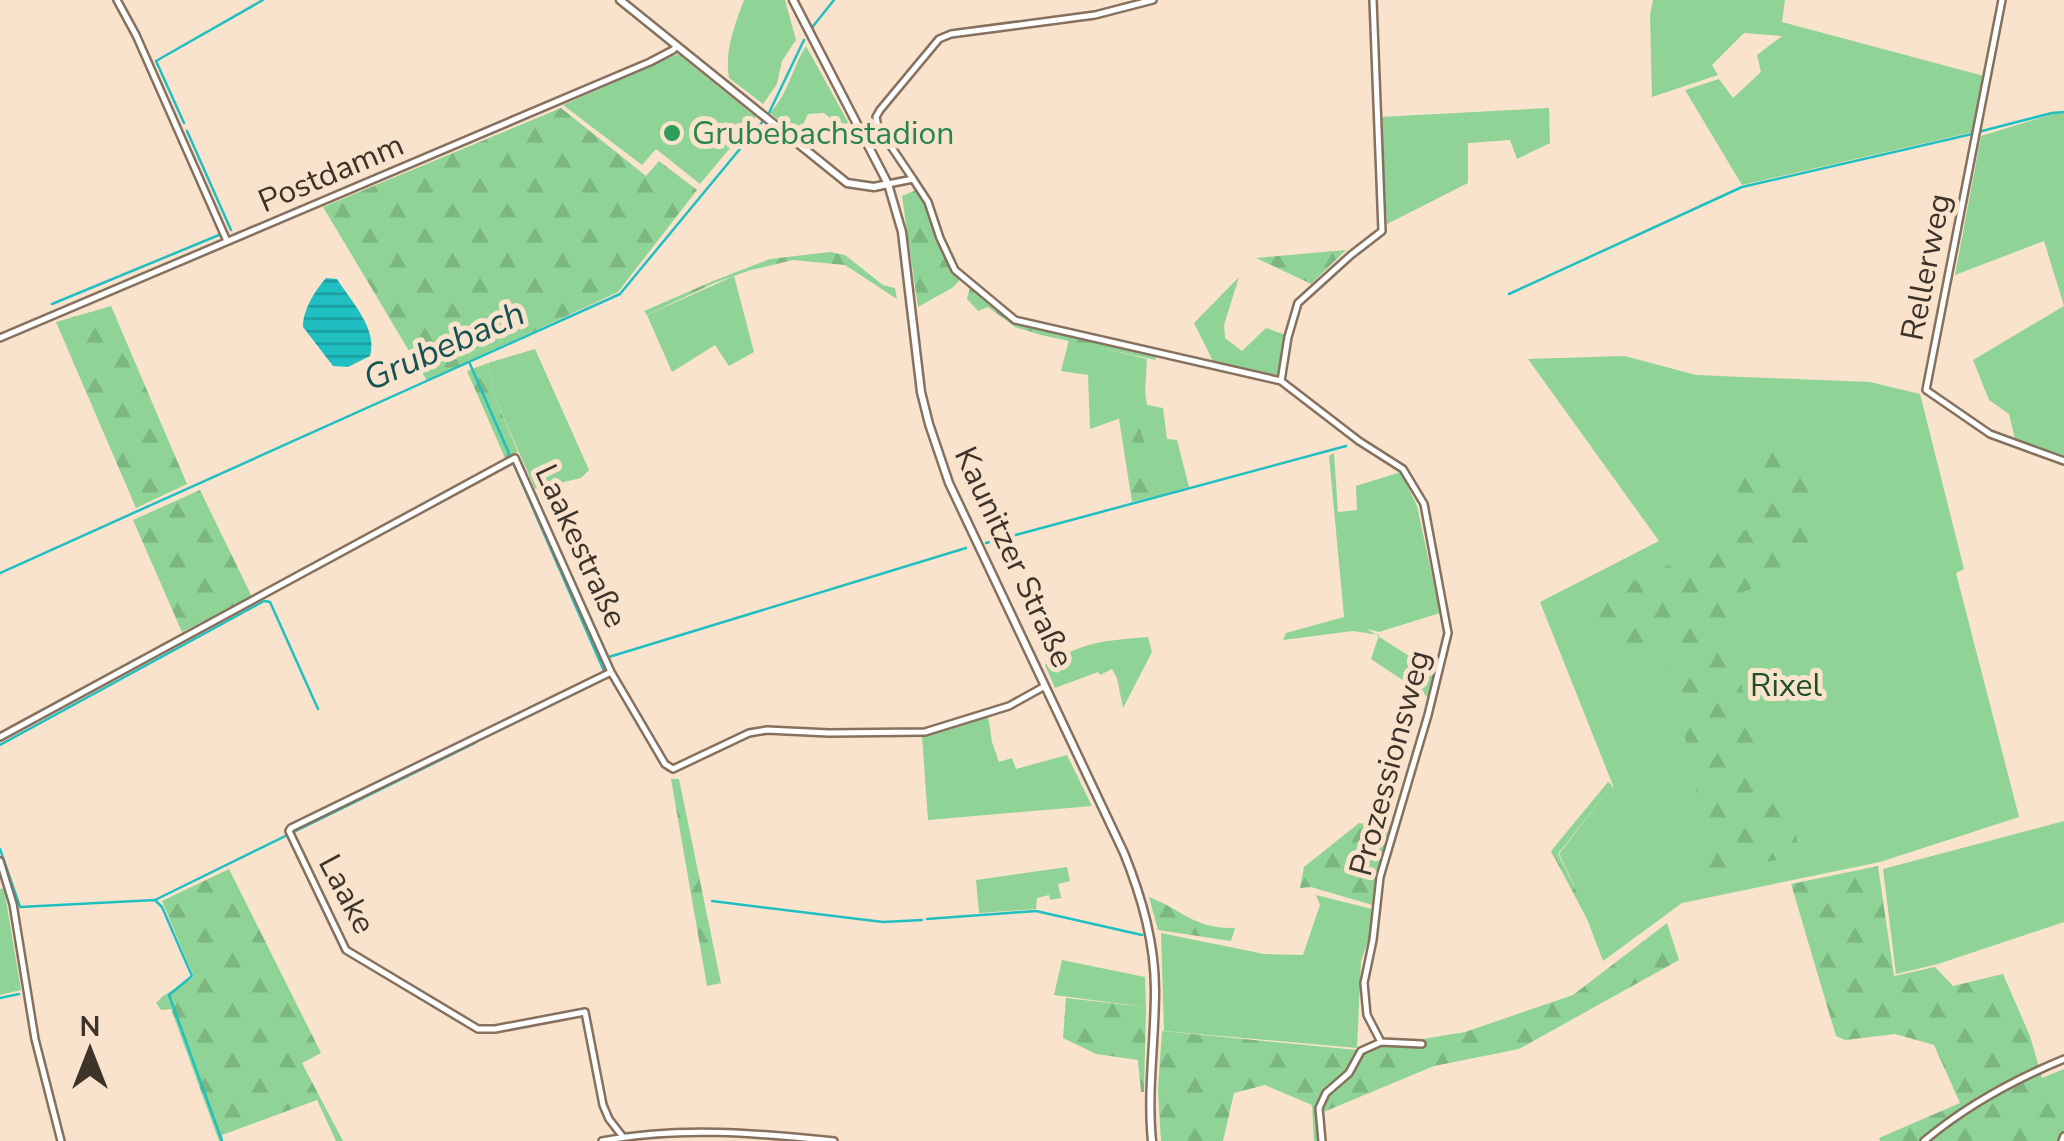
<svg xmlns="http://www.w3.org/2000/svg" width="2064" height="1141" font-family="'Nunito Sans',sans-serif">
	<defs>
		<pattern id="forest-firs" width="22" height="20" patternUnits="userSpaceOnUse" patternTransform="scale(2.5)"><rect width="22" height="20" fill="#8fd496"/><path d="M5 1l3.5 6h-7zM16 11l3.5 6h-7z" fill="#7cb681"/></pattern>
		<pattern id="water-rules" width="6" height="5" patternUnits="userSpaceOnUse" patternTransform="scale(2.5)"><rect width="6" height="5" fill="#1fbfc2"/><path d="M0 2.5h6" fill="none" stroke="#1c9c9e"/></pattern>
	</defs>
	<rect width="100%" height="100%" fill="#f9e3cd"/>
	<path fill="#8fd496" d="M744 0H785L796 40 782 61 777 84 763 104 729 78C724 52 735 24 744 0Z
		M1653 0H1785L1782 22 1984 76 1973 132 1742 185 1685 90 1719 79 1733 98 1761 72 1757 55 1782 36 1744 33 1712 65 1718 75 1652 97 1650 15Z
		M806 46 848 122 838 133 831 127 829 117 824 113 808 114 798 136 770 113C790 91 791 70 806 46Z
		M678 54 756 117 700 184 656 149 642 165 563 105Z
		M1549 108 1550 143 1517 159 1510 140 1468 143V183L1387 224 1380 117Z
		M2064 113V457L2015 439 2009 414 1989 400 1973 360 2064 306 2044 241 1955 275 1981 136 2053 114Z
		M734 276 754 352 729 366 715 345 672 372 647 315Z
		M1239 277 1224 325 1225 338 1242 351 1266 328 1286 335 1278 375 1214 363 1194 323Z
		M1069 340 1147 359 1145 392 1147 405 1163 408 1167 439 1177 440 1189 487 1161 495 1135 413 1090 429 1088 375 1061 371Z
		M535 349 589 470 581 478 535 489 494 395 488 363Z
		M1625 356 1696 375 1870 382 1920 394 1964 569 1956 573 2019 817 1880 862 1682 903 1603 961 1575 887 1559 854 1611 786 1614 788 1540 602 1659 541 1528 359Z
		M1334 453 1338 512 1357 510 1356 486 1401 472 1417 506 1440 613 1379 632 1367 629 1434 672 1428 697 1371 659 1379 635 1353 631 1283 640 1286 633 1344 617 1329 456Z
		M1148 637 1152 652 1123 708 1117 678 1112 669 1100 675 1098 672 1055 688 1045 665C1086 641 1102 641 1148 637Z
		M988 716 992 742 999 762 1012 758 1016 769 1067 755 1092 806 928 820 922 736Z
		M2064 821V922L1938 964 1896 974 1883 869Z
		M1067 867 1070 881 1058 884 1061 898 1050 900 1049 895 1037 898 1036 909 979 913 976 880Z
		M4 888 21 990 0 995V889Z
		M1316 895 1372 909 1369 938 1361 961 1357 1048 1164 1031 1161 933 1264 954 1303 955 1320 905Z
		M1062 960 1145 977 1146 1007 1054 995Z"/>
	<path fill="url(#forest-firs)" d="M561 108 646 176 659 161 697 190 618 292 427 381 323 207Z
		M916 190 926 202 953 271 961 279 952 288 918 307 902 196Z
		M1346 250 1311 284 1256 258Z
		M830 252 845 255 883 285 895 288 897 299 845 265 793 260 751 270 714 283 647 315 644 311 713 281 770 259Z
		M970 287 1015 323 1155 356 1156 360 1041 335 1015 327 988 307 978 311 967 299Z
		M111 306 187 484 136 508 56 322Z
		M488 363 494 395 518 452 505 458 467 371Z
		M1135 412 1161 495 1132 502 1119 419Z
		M1726 443 1813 462 1817 562 1723 600 1763 785 1786 782 1800 855 1697 877 1699 803 1664 638 1593 657 1579 606 1748 529Z
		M200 490 252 597 182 632 133 520Z
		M671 779H679L721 983 707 986Z
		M1608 782 1612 785 1558 854 1608 953 1606 955 1551 851Z
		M1359 823 1391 826 1376 875 1372 905 1311 887 1300 888 1304 867Z
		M1878 866 1894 976 1935 967 1953 986 2003 974 2030 1036 2042 1078 2064 1069V1141H1880L1879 1138 1960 1103 1934 1045 1895 1034 1845 1040 1836 1036 1791 884Z
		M229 869 321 1053 302 1063 343 1141H336L317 1100 222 1135 223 1141H219L171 1009 161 1010 156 1003 163 996 194 977 162 901Z
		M1149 897C1183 910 1194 929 1235 928L1231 941 1158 930Z
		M1667 923 1679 960 1519 1049 1434 1066 1321 1113 1320 1141H1314L1312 1105 1265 1085 1234 1093 1223 1141H1161L1158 1090 1162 1031 1357 1050 1465 1032 1573 995Z
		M1066 998 1146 1007 1144 1092H1141L1138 1060 1096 1054 1063 1038Z"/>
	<path fill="url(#water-rules)" d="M326 278 337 279C351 301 378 329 370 356L348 367 333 366 303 327C303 309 315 291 326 278Z"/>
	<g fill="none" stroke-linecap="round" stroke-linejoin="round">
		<path stroke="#1fbfc2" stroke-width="2.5" d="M810 30 834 0
			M768 115 804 40
			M184 123 156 61 263 0
			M187 131 231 230
			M1978 132 2052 113 2064 112
			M1509 294 1742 187 1972 134
			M52 304 219 235
			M470 364 604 671
			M986 543 1346 446
			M0 573 620 294 763 121
			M599 660 966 548
			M0 745 264 601 270 602 318 709
			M0 849 20 907 155 900 475 743
			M156 901 162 907 192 976 169 995 222 1141
			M712 901 883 922 922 920
			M927 919 1036 911 1142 935
			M0 998 19 994"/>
		<defs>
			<path id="minor" d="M117 0 136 35 227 241
				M2002 0 1926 390 1990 434 2064 461
				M913 179 878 127 876 117 880 110 939 39 951 34 1095 15 1153 0
				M888 184 913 179 928 202 940 238 955 270 1015 320 1281 381 1359 441 1403 469 1424 504 1448 633 1428 715 1380 877 1373 940 1364 983 1367 1015 1381 1042
				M0 338 650 62 673 50 676 47
				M1281 381 1288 337 1298 303 1351 255 1382 231 1373 0
				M611 672 291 828 289 831 346 950 478 1029H495L585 1012 603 1105 609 1119 623 1137
				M0 737 515 458 611 672 665 764 673 769 749 733 767 730 829 733 925 732 1009 706 1045 686
				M0 861 13 904 35 1039 61 1141
				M602 1141C678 1126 758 1133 834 1141
				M1322 1141 1319 1108 1326 1093 1349 1073 1361 1051 1381 1042 1422 1044
				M1924 1141C1967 1105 2013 1080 2064 1059
				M2062 1141 2064 1136"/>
			<path id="tertiary" d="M620 0 847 183 874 187 888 184"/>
			<path id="secondary" d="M793 0 888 184 902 232 921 392 929 424 949 483 1124 853C1142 898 1155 943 1155 991 1155 1041 1147 1091 1152 1141"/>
		</defs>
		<use href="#minor" stroke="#85715d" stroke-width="10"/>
		<use href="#tertiary" stroke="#85715d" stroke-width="11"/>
		<use href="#secondary" stroke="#85715d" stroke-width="11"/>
		<use href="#minor" stroke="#fff" stroke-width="5"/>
		<use href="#tertiary" stroke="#fff" stroke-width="6"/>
		<use href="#secondary" stroke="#fff" stroke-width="6"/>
	</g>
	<circle fill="#2e9e5b" stroke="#f9e3cd" stroke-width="4" cx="672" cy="133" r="10"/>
	<g text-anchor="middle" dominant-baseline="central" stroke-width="10" stroke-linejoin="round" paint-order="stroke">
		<g font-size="32" fill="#27864d" stroke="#f9e3cd" text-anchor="start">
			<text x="692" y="133">Grubebachstadion</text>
		</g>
		<g font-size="32" fill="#3c332a" stroke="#f9e3cd">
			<text transform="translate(331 173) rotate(-23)">Postdamm</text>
			<text transform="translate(1926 267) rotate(-79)">Rellerweg</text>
			<text transform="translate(581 546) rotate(65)">Laakestraße</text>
			<text transform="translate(1014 557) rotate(65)">Kaunitzer Straße</text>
			<text transform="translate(1390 763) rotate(-75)">Prozessionsweg</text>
			<text transform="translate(347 894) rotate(62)">Laake</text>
		</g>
		<g font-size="32" fill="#1d5227" stroke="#f9e3cd">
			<text x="1786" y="685">Rixel</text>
		</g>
		<g font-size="35" font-style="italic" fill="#155253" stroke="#f9e3cd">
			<text transform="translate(444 346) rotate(-24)">Grubebach</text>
		</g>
	</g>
	<g transform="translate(90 1051)" stroke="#f9e3cd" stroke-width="8" paint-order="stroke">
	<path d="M0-8L18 38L0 25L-18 38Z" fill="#3c332a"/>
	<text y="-15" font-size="28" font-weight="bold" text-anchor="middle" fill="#3c332a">N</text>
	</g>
</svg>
